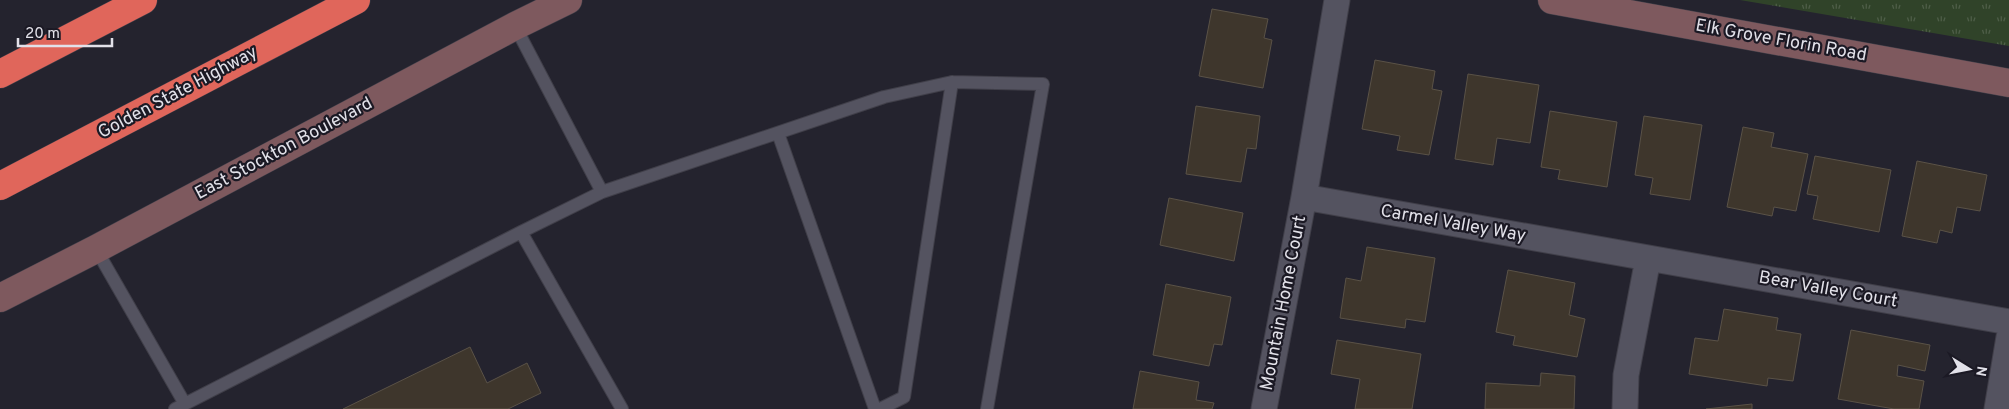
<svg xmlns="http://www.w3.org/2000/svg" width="2009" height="409" font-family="Overpass,sans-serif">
	<defs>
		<pattern id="park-tufts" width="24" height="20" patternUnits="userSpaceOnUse" patternTransform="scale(1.25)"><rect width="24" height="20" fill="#304329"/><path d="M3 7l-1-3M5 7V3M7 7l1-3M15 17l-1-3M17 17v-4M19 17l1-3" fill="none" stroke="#4e5e48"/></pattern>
	</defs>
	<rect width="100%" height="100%" fill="#24232e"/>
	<path fill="url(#park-tufts)" d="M1740 0H2009V46Z"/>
	<path fill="#3e362c" stroke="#5a5247" d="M1212 9 1268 19 1264 38 1272 40 1263 88 1199 76Z
		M1375 60 1435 71 1432 89 1442 91 1429 155 1397 150 1400 136 1362 129Z
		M1468 74 1539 85 1530 143 1497 138 1493 165 1455 159Z
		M1196 106 1260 116 1256 149 1247 148 1241 182 1186 174Z
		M1550 111 1617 122 1607 187 1558 179 1560 170 1541 167Z
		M1644 116 1702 125 1690 200 1650 194 1653 178 1635 175Z
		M1743 127 1774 133 1771 147 1808 154 1796 211 1774 207 1772 216 1727 207Z
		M1815 156 1891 170 1879 232 1813 219 1818 196 1807 194Z
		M1917 161 1987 175 1980 211 1957 207 1952 233 1940 230 1937 243 1902 236Z
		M1169 198 1243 213 1234 261 1160 245Z
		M1367 247 1435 258 1425 322 1406 319 1405 328 1340 318 1346 278 1361 281Z
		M1508 270 1575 283 1569 315 1585 319 1577 357 1513 345 1515 336 1496 332Z
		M1166 284 1231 297 1222 345 1214 344 1209 366 1153 355Z
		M1724 309 1778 318 1776 330 1801 334 1793 381 1768 378 1767 386 1689 374 1695 338 1718 341Z
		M1851 330 1930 345 1925 371 1898 365 1897 376 1924 381 1919 409H1894L1838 399Z
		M1337 340 1421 354 1412 409H1355L1360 379 1331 374Z
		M470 347 487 383 527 363 541 393 508 409H343Z
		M1140 371 1199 382 1196 400 1214 403 1212 409H1133Z
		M1541 373 1575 376 1574 409H1485L1486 383 1540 386Z
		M1752 404V409H1706Z"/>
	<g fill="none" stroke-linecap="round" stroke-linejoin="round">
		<defs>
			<path id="service" d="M778 133 875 409
				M602 192 884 97 952 82 1043 84 987 409
				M521 232 622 409
				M96 249 185 404
				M175 409 521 232 602 192 515 26
				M880 409 904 397 952 82"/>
			<path id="minor" d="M1304 197 2009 322
				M1264 409 1304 197 1337 0
				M1625 409 1626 375 1648 259
				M1997 409 2009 337"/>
			<path id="secondary" d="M1552 0 2009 83
				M0 298 96 249 515 26 568 0"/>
			<path id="motorway" d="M0 74 143 0
				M0 186 356 0"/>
		</defs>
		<use href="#service" stroke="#403f49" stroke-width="14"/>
		<use href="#minor" stroke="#403f49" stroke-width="27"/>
		<use href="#secondary" stroke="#403f49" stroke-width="29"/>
		<use href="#motorway" stroke="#403f49" stroke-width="29"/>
		<use href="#service" stroke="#545360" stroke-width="12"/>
		<use href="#minor" stroke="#545360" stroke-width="25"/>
		<use href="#secondary" stroke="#7e595e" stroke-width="28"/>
		<use href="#motorway" stroke="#e0665b" stroke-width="28"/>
	</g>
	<g text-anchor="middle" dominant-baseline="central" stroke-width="4.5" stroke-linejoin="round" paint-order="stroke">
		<g font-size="18" fill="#e2e1e9" stroke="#1b1924">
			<text transform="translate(1781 41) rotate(10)">Elk Grove Florin Road</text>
			<text transform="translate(178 93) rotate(-28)">Golden State Highway</text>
			<text transform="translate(284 149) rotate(-28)">East Stockton Boulevard</text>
			<text transform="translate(1453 224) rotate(10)">Carmel Valley Way</text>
			<text transform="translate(1828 290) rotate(10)">Bear Valley Court</text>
			<text transform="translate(1284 303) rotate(-79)">Mountain Home Court</text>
		</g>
	</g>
	<g transform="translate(1969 369) rotate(100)" stroke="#1b1924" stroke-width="4" paint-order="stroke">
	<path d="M0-4L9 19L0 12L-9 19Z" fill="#e2e1e9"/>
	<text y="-8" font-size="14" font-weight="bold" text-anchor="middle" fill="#e2e1e9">N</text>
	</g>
	<path d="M18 38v8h94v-8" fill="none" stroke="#e2e1e9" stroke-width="2.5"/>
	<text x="25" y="38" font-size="15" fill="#e2e1e9" stroke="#1b1924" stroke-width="4" paint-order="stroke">20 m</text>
</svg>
